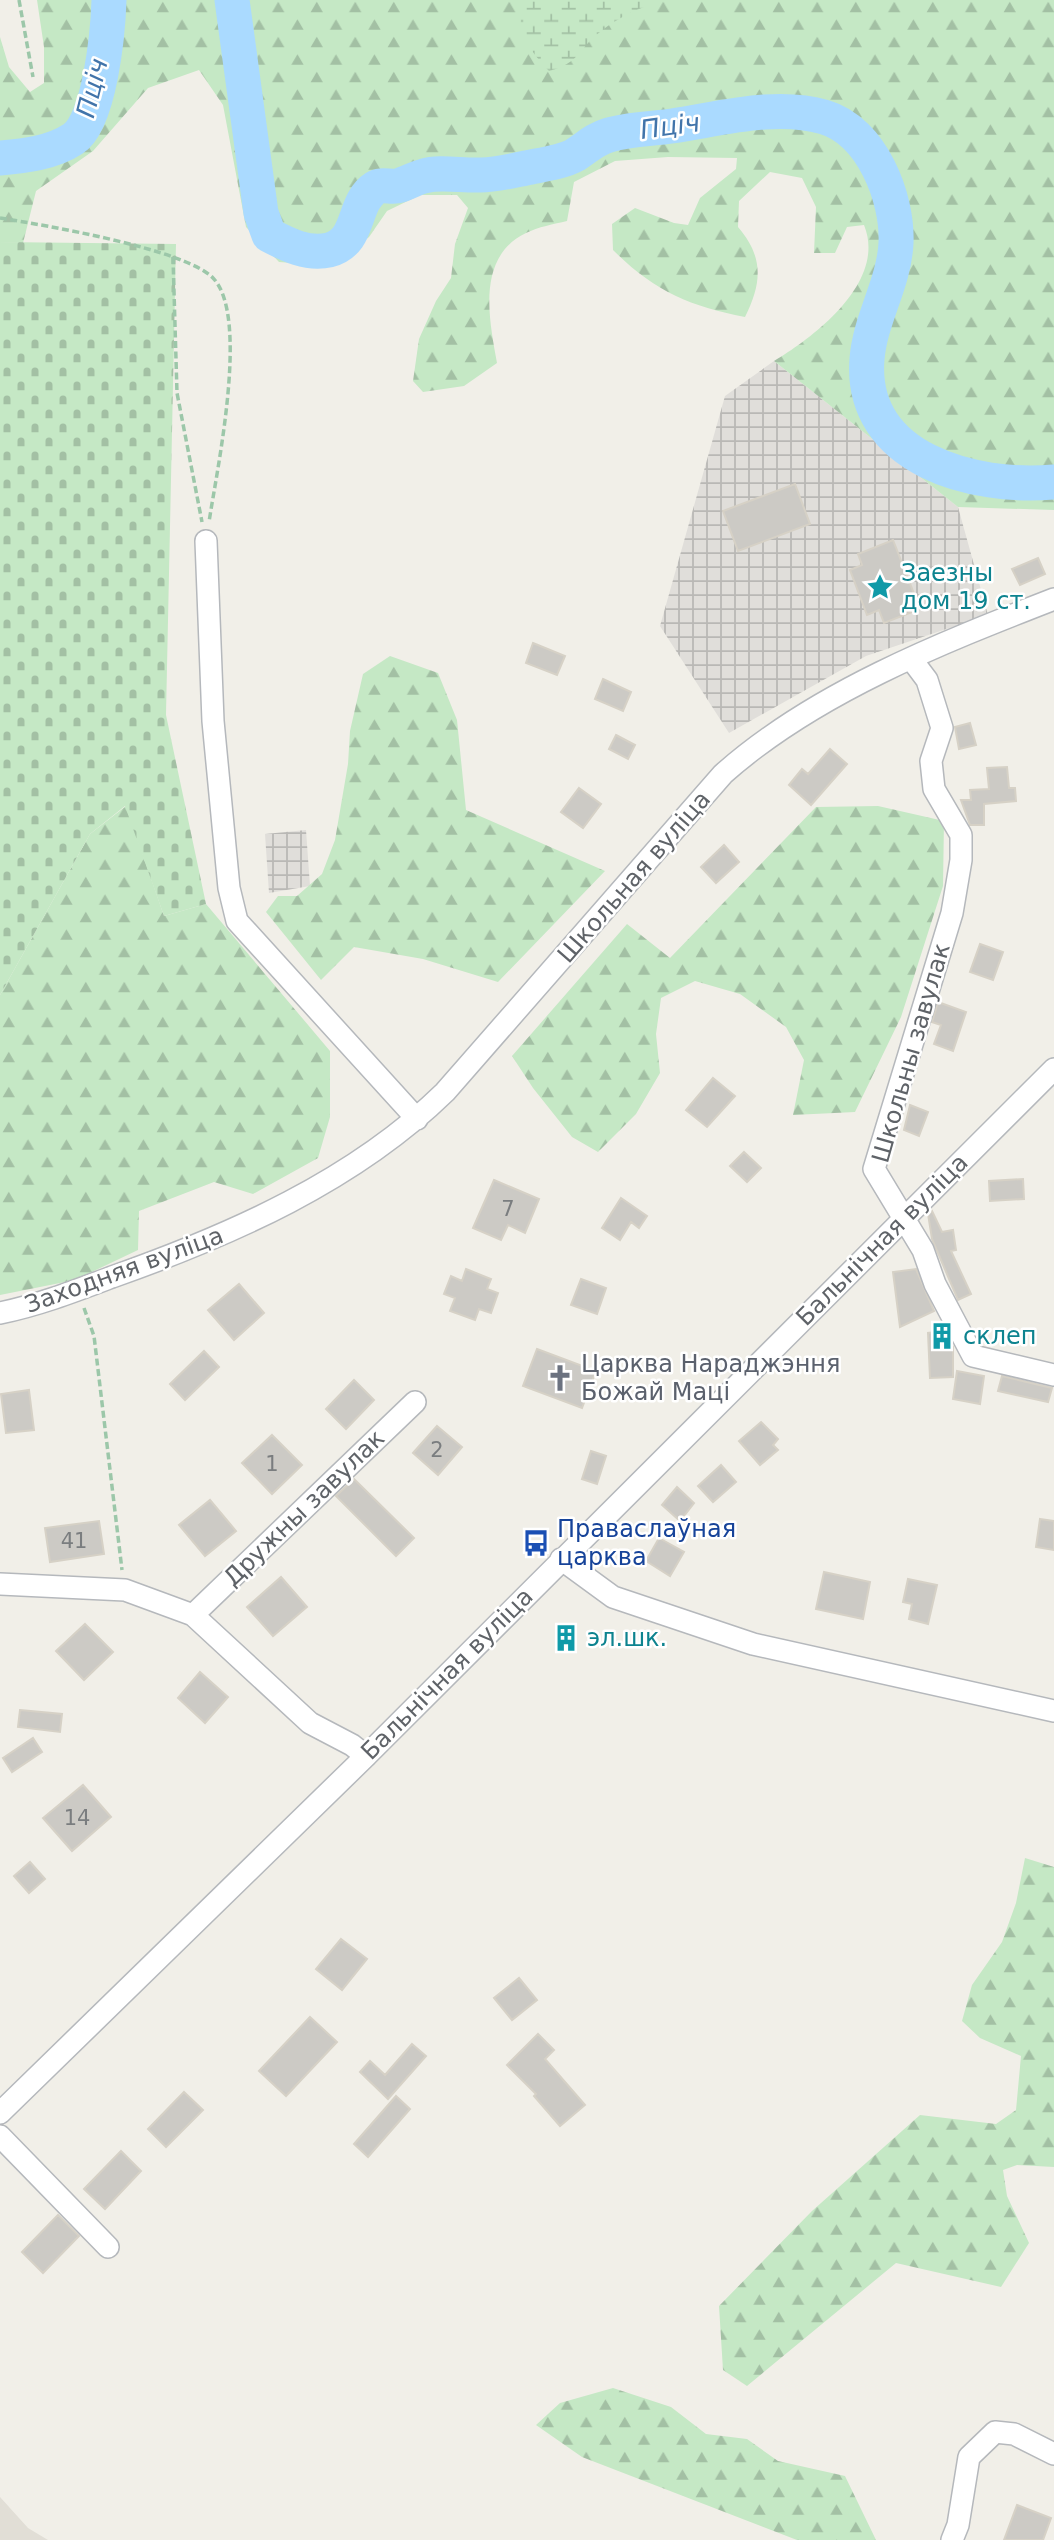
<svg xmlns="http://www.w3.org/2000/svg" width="1054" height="2540" font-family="'DejaVu Sans',sans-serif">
	<defs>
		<pattern id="industrial-grid" width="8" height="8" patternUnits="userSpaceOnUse" patternTransform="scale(1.75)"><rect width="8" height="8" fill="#e0deda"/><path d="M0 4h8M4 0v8" fill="none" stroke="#b9b8b5"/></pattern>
		<pattern id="forest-firs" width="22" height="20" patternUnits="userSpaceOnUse" patternTransform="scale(1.75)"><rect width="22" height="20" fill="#c5e8c5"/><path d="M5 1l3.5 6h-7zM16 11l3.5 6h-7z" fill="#a3c0a4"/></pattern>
		<pattern id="wetland-marsh" width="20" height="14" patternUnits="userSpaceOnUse" patternTransform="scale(1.75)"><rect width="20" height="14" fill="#c5e8c5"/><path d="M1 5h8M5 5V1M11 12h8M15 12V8" fill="none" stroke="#a3c0a4"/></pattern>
		<pattern id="cemetery-stones" width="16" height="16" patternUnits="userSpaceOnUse" patternTransform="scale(1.75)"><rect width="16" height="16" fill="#c5e8c5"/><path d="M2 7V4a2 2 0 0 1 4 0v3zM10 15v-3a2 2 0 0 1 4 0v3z" fill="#a3c0a4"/></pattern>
	</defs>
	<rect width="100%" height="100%" fill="#f1efe8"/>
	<path fill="url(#industrial-grid)" d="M774 361 958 507 988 615 866 656 729 733 660 626 725 396Z
		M306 830 310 886 269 893 265 834Z"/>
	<path fill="#e1ded6" d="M0 2497 28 2528 48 2540H0Z"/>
	<path fill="url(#forest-firs)" d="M37 0H1054V510L958 507 774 361C816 336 887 281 864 225L847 227 835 253H814L816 207 802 178 770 172 739 201 738 227C764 257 762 283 745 317 689 306 654 291 613 250L612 224 635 208 674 223 688 225 700 198 736 169 737 158 668 157 615 161 574 182 567 221C554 224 538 227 526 233 476 257 489 319 497 363L464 386 423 392 413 381 419 339 436 301 451 278 455 244 468 208 457 195H420L387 211 369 237 335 266 279 262 246 227 223 105 199 70 148 88 93 151 36 191 23 243 0 242V37L9 67 30 92 44 83V47Z
		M390 656 438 673 457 720 466 810 605 871 498 982 423 959 354 947 321 980 266 912 278 896H297L322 874 335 840 348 764 350 731 363 674Z
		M126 806 164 916 206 904 330 1051V1117L318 1158 253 1194 214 1182 139 1211 138 1250 75 1280 0 1295V995L90 834Z
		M878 806 944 821 943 886 901 1017 855 1112 793 1115 804 1060 786 1027 740 994 695 981 661 998 656 1034 660 1073 636 1114 598 1152 572 1137 533 1088 512 1056 627 924 670 958 816 807Z
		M1025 1858 1054 1867V2167L1017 2165 1003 2170 1007 2196 1029 2243 1001 2287 896 2263 747 2386 723 2370 719 2306 812 2211 920 2115 996 2124 1016 2110 1021 2056 980 2038 962 2021 972 1985 1002 1942 1016 1903Z
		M613 2388 671 2407 706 2434 747 2439 778 2461 845 2476 876 2540H797L582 2457 536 2425 560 2403Z"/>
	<path fill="url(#wetland-marsh)" d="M529 0H663C639 8 620 16 600 32 577 50 580 63 549 71 532 53 508 24 529 0Z"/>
	<path fill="url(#cemetery-stones)" d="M0 242 176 244 166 715 206 904 164 916 125 806 90 834 0 995Z"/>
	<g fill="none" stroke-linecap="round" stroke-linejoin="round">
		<path stroke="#aadaff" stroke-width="35" d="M232 0 261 213 269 235C288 245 308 255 329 250 361 242 352 203 375 188 381 184 389 187 397 186 406 184 415 178 424 176 440 171 463 176 481 175 495 175 511 171 526 168 540 165 563 162 575 155 589 146 593 140 609 135 629 129 651 129 672 126 720 119 776 103 824 117 872 131 898 198 896 243 894 284 870 319 867 359 859 460 974 489 1054 482
			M0 158C24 156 52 153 73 139 100 122 108 31 109 0"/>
	</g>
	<path fill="#cccac5" stroke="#d6d1c6" stroke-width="2" d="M795 484 810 524 738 551 723 511Z
		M893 540 920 609 884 623 879 610 867 615 850 570 862 565 858 554Z
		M1038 558 1045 574 1020 585 1012 569Z
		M533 643 565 656 557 675 526 663Z
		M603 679 631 692 623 711 595 699Z
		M970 723 976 745 959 749 955 727Z
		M616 735 635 745 628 759 609 749Z
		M830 749 847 764 811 805 789 785 802 769 808 774Z
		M1007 767 1009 788H1015L1016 801 984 804V825H970L961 800H971L970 790 989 789 987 768Z
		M579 788 601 804 583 828 561 812Z
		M724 845 739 862 716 883 701 867Z
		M980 944 1003 952 993 980 970 972Z
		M938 1002 966 1012 953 1051 934 1044 941 1025 932 1022Z
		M713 1078 735 1096 707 1127 686 1110Z
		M910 1105 928 1112 919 1136 904 1130Z
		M744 1152 761 1168 747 1182 730 1166Z
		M1023 1179 1024 1199 990 1201 989 1181Z
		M494 1180 539 1199 525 1233 508 1225 501 1240 473 1228Z
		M621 1198 647 1216 639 1228 631 1222 620 1240 602 1228Z
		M932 1211 942 1232 953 1230 956 1250 951 1251 971 1294 958 1300 932 1239 928 1214Z
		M466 1269 491 1279 487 1289 498 1293 491 1313 479 1309 475 1320 450 1311 455 1298 444 1294 451 1276 462 1281Z
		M916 1269 934 1311 900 1327 893 1272Z
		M581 1279 606 1288 597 1314 571 1305Z
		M239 1284 264 1313 234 1340 208 1310Z
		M945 1331 953 1347V1377L930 1378 928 1333Z
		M537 1349 596 1371 582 1408 523 1386Z
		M204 1351 219 1367 185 1400 170 1384Z
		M957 1371 984 1376 980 1404 953 1399Z
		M1002 1376 1052 1388 1048 1402 998 1391Z
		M354 1380 374 1400 346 1429 326 1409Z
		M29 1390 34 1430 6 1433 1 1394Z
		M761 1422 778 1439 773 1445 778 1450 760 1465 739 1441Z
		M437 1426 462 1447 438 1475 413 1453Z
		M272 1435 302 1465 272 1494 242 1463Z
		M591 1451 606 1456 597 1484 582 1479Z
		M721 1465 736 1482 713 1502 698 1486Z
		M354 1479 414 1538 396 1556 336 1496Z
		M677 1487 694 1503 680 1521 662 1505Z
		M210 1500 236 1531 205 1556 179 1525Z
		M1040 1519 1054 1521V1550L1036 1547Z
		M99 1521 104 1554 50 1562 45 1528Z
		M659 1538 684 1552 670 1576 646 1561Z
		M824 1572 870 1582 863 1619 816 1609Z
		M281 1577 307 1607 273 1636 247 1607Z
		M908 1579 937 1585 928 1624 909 1619 912 1604 903 1602Z
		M85 1624 113 1652 84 1680 56 1651Z
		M200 1672 228 1697 205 1723 178 1698Z
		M20 1710 62 1714 60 1732 18 1727Z
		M33 1738 42 1752 12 1772 3 1758Z
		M83 1785 111 1817 72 1851 43 1818Z
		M30 1862 45 1879 29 1893 14 1876Z
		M341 1939 367 1959 342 1990 316 1969Z
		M519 1978 537 2000 512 2020 494 1998Z
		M310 2017 337 2042 286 2096 259 2071Z
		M538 2034 554 2050 545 2059 585 2105 560 2126 534 2096 536 2094 507 2065Z
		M412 2044 426 2056 388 2099 360 2072 370 2061 385 2075Z
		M184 2092 203 2110 166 2147 148 2129Z
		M396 2096 410 2109 368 2157 354 2144Z
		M121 2151 141 2171 105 2209 84 2189Z
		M58 2215 79 2236 43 2273 22 2252Z
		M1017 2505 1051 2518 1043 2540H1004Z"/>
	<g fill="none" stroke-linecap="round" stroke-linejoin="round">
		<defs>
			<path id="minor" d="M206 541 213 721 229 888 237 921 417 1119
				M912 660 927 680 942 728 931 761 934 789 961 835V860L952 913 874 1169 923 1250 935 1284 973 1356 1054 1375
				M0 1313C39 1305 75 1291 112 1277 231 1235 354 1181 445 1092L723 774C814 693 941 643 1054 599
				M561 1559 613 1597 753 1644 1054 1711
				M0 1584 125 1590 193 1615 310 1723 352 1745 366 1756
				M193 1615 415 1402
				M0 2113 366 1756 1054 1069
				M0 2136 108 2247
				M952 2540 958 2525 969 2457 995 2432 1014 2434 1054 2454"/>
		</defs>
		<use href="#minor" stroke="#b5b8bc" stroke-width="24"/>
		<path stroke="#9cc7a9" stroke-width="3.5" stroke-dasharray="7 3.5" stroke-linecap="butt" d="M19 0 33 77
			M0 218C44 225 185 249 213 278 250 316 217 469 209 522
			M173 257 177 393 202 522
			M84 1308 94 1336 122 1570"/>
		<use href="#minor" stroke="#fff" stroke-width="21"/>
	</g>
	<defs>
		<symbol id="sight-bare" viewBox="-9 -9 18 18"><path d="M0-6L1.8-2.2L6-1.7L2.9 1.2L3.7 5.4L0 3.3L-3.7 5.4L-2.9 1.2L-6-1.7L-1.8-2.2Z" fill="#0f9aa8" stroke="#fff" stroke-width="2.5" paint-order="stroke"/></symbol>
		<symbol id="building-bare" viewBox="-9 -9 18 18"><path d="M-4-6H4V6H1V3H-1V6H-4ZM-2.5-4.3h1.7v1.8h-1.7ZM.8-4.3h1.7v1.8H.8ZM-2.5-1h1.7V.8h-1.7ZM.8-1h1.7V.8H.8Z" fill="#0f9aa8" stroke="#fff" stroke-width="2.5" paint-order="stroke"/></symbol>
		<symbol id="church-bare" viewBox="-9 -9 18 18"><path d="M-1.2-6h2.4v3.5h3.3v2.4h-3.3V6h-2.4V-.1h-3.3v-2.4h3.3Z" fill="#6b7280" stroke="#fff" stroke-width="2.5" paint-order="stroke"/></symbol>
		<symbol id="bus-bare" viewBox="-9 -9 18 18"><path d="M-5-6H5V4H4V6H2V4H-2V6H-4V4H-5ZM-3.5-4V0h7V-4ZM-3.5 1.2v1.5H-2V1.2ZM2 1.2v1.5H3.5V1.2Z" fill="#1a4fb4" stroke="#fff" stroke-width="2.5" paint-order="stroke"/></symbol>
	</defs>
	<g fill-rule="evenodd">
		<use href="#sight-bare" x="861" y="568" width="38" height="38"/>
		<use href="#building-bare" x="923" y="1317" width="38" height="38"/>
		<use href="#church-bare" x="541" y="1359" width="38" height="38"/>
		<use href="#bus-bare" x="517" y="1524" width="38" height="38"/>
		<use href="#building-bare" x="547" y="1619" width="38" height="38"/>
	</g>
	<g text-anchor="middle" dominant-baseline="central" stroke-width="5" stroke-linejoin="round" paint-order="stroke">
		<g font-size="21" fill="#7a7d7f">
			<text x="508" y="1209">7</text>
			<text x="437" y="1450">2</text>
			<text x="272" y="1464">1</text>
			<text x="74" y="1541">41</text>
			<text x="77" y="1818">14</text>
		</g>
		<g font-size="24" fill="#0d838f" stroke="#fff" text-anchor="start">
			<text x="901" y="573">Заезны<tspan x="901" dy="28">дом 19 ст.</tspan></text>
			<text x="963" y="1336">склеп</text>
			<text x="587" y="1638">эл.шк.</text>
		</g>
		<g font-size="24" fill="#5f6368" stroke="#fff">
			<text transform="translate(634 877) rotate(-49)">Школьная вуліца</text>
			<text transform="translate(911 1053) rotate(-74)">Школьны завулак</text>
			<text transform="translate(882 1240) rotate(-45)">Бальнічная вуліца</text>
			<text transform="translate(124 1270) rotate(-20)">Заходняя вуліца</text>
			<text transform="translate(304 1508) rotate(-44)">Дружны завулак</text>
			<text transform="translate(447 1674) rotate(-45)">Бальнічная вуліца</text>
		</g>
		<g font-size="24" fill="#5b616d" stroke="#fff" text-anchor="start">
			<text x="581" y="1364">Царква Нараджэння<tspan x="581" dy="28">Божай Маці</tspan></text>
		</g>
		<g font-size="24" fill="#164399" stroke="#fff" text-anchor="start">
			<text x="557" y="1529">Праваслаўная<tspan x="557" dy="28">царква</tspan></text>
		</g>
		<g font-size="26" font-style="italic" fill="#4174aa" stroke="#fff">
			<text transform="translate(92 88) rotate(-76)">Пціч</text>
			<text transform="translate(670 126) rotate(-8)">Пціч</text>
		</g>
	</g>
</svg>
